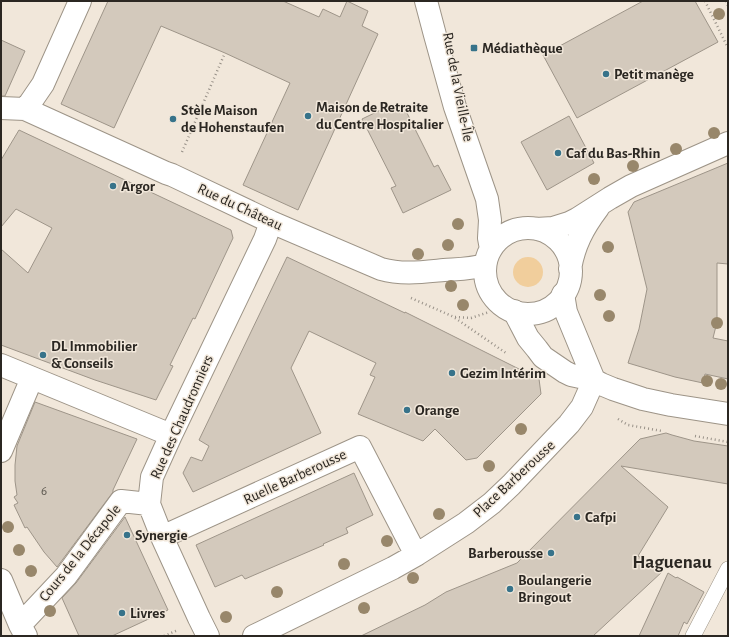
<svg xmlns="http://www.w3.org/2000/svg" width="729" height="637" font-family="'Alegreya Sans',sans-serif">
	<rect width="100%" height="100%" fill="#f1e7da"/>
	<path fill="#f1ce9c" d="M513 272a15 15 0 1 1 30 0a15 15 0 1 1-30 0Z"/>
	<path fill="#d3c9bc" stroke="#9e9589" d="M108 1H283L319 17 323 9 340 17 347 1 368 11 362 26 378 34 298 210 243 185 290 83 225 53 161 26 114 128 61 104Z
		M643 1H695L718 42 577 118 543 55Z
		M1 40 25 51 5 96H1Z
		M403 105 434 167 438 165 451 190 403 213 391 188 396 186 362 119 389 106 391 111Z
		M569 116 594 163 547 190 521 142Z
		M19 130 231 230 233 238 195 319 193 318 170 365 173 366 156 400 95 380 1 345V249L28 273 52 228 16 209 1 227V160Z
		M728 163V264L717 263V322L713 338 728 341V379L705 374 703 383 675 377 628 363 639 329 647 289 628 212 634 202Z
		M287 257 405 313V312L539 379 541 394 477 458 466 460 435 429 423 441 358 414 375 377 370 375 376 363 309 331 291 368 321 433 193 492 183 473 191 457 202 461 209 446 199 440Z
		M35 402 137 439 113 490V492L57 567 44 552 27 527 25 528 14 505 18 503 14 497 17 495 15 481V465L17 446Z
		M666 433 672 435 694 441 728 446V484L621 466 668 507 638 556 663 571 593 636H361L425 605 446 592 517 563 640 439Z
		M354 473 373 515 346 528 348 533 323 544 324 545 245 579 242 575 215 587 196 545Z
		M125 517 168 610 112 636H79L62 598 76 583Z
		M668 573 676 578 677 577 704 592 687 624 684 622 678 636H639Z"/>
	<g fill="none" stroke-linecap="round" stroke-linejoin="round">
		<defs>
			<path id="lane" d="M693 636 728 569"/>
			<path id="street" d="M1 108 25 109 166 173 172 175 271 222 381 269C402 275 423 272 444 270 458 269 472 269 485 265
				M25 109 30 103 43 84 80 1
				M514 311 528 338 537 349 543 357 565 372 571 375 594 380 601 384 613 389 643 399 671 405 728 414
				M1 365 171 435
				M1 451 32 378
				M162 537 360 447 416 555
				M1 580 20 625 26 636
				M20 625 66 576 121 501 149 504
				M208 636 199 618 162 537 149 504 152 477 171 435 265 239 271 222
				M254 636 393 568 416 555 466 523 492 503 511 485 569 424 582 407 594 380 566 312 563 294"/>
			<path id="secondary" d="M426 1 435 35 455 107 487 199 490 220 489 238 491 249
				M485 271a43 43 0 1 1 86 0a43 43 0 1 1-86 0Z
				M536 229 553 228 569 223 577 219 610 198 631 186 728 143
				M570 269C574 245 583 228 598 208"/>
		</defs>
		<use href="#lane" stroke="#9d9487" stroke-width="16"/>
		<use href="#street" stroke="#9d9487" stroke-width="24"/>
		<use href="#secondary" stroke="#9d9487" stroke-width="24"/>
		<path stroke="#989188" stroke-width="2.5" stroke-dasharray="1 3" stroke-linecap="butt" d="M705 1 728 48
			M726 1 728 6
			M182 152 225 53
			M411 298 454 317 471 318 489 312
			M455 318 506 353
			M618 419 628 425 662 431
			M695 436 728 442
			M164 636 178 630"/>
		<use href="#lane" stroke="#fff" stroke-width="15"/>
		<use href="#street" stroke="#fff" stroke-width="22"/>
		<use href="#secondary" stroke="#fff" stroke-width="22"/>
	</g>
	<g fill="#98876b">
		<circle cx="719" cy="14" r="6"/>
		<circle cx="714" cy="133" r="6"/>
		<circle cx="676" cy="149" r="6"/>
		<circle cx="633" cy="166" r="6"/>
		<circle cx="594" cy="179" r="6"/>
		<circle cx="458" cy="224" r="6"/>
		<circle cx="448" cy="245" r="6"/>
		<circle cx="608" cy="247" r="6"/>
		<circle cx="418" cy="254" r="6"/>
		<circle cx="451" cy="286" r="6"/>
		<circle cx="600" cy="295" r="6"/>
		<circle cx="463" cy="305" r="6"/>
		<circle cx="609" cy="316" r="6"/>
		<circle cx="717" cy="323" r="6"/>
		<circle cx="707" cy="381" r="6"/>
		<circle cx="721" cy="384" r="6"/>
		<circle cx="521" cy="429" r="6"/>
		<circle cx="489" cy="466" r="6"/>
		<circle cx="439" cy="514" r="6"/>
		<circle cx="8" cy="527" r="6"/>
		<circle cx="387" cy="541" r="6"/>
		<circle cx="19" cy="550" r="6"/>
		<circle cx="344" cy="564" r="6"/>
		<circle cx="31" cy="571" r="6"/>
		<circle cx="413" cy="578" r="6"/>
		<circle cx="277" cy="592" r="6"/>
		<circle cx="364" cy="608" r="6"/>
		<circle cx="50" cy="611" r="6"/>
		<circle cx="226" cy="617" r="6"/>
	</g>
	<g fill="#37738a" stroke="#f1e7da" stroke-width="1.5">
		<rect x="470" y="44" width="8" height="8" rx="2"/>
		<circle cx="606" cy="74" r="4"/>
		<circle cx="308" cy="116" r="4"/>
		<circle cx="173" cy="119" r="4"/>
		<circle cx="558" cy="153" r="4"/>
		<circle cx="113" cy="186" r="4"/>
		<circle cx="43" cy="355" r="4"/>
		<circle cx="452" cy="373" r="4"/>
		<circle cx="407" cy="410" r="4"/>
		<circle cx="577" cy="517" r="4"/>
		<circle cx="127" cy="535" r="4"/>
		<circle cx="551" cy="553" r="4"/>
		<circle cx="510" cy="589" r="4"/>
		<circle cx="122" cy="613" r="4"/>
	</g>
	<g text-anchor="middle" dominant-baseline="central" stroke-width="3" stroke-linejoin="round" paint-order="stroke">
		<g font-size="13" fill="#555048">
			<text x="44" y="491">6</text>
		</g>
		<g font-size="15" font-weight="bold" fill="#2b2722" stroke="#f1e7da" text-anchor="start">
			<text x="482" y="48">Médiathèque</text>
			<text x="614" y="74">Petit manège</text>
			<text x="316" y="107">Maison de Retraite<tspan x="316" dy="17">du Centre Hospitalier</tspan></text>
			<text x="181" y="110">Stèle Maison<tspan x="181" dy="17">de Hohenstaufen</tspan></text>
			<text x="566" y="153">Caf du Bas-Rhin</text>
			<text x="121" y="186">Argor</text>
			<text x="51" y="346">DL Immobilier<tspan x="51" dy="17">&amp; Conseils</tspan></text>
			<text x="460" y="373">Gezim Intérim</text>
			<text x="415" y="410">Orange</text>
			<text x="585" y="517">Cafpi</text>
			<text x="135" y="535">Synergie</text>
			<text x="543" y="553" text-anchor="end">Barberousse</text>
			<text x="518" y="580">Boulangerie<tspan x="518" dy="17">Bringout</tspan></text>
			<text x="130" y="613">Livres</text>
		</g>
		<g font-size="15" fill="#2b2722" stroke="#f1e7da">
			<text transform="translate(458 87) rotate(79)">Rue de la Vieille-Île</text>
			<text transform="translate(240 207) rotate(25)">Rue du Château</text>
			<text transform="translate(182 417) rotate(-66)">Rue des Chaudronniers</text>
			<text transform="translate(295 477) rotate(-25)">Ruelle Barberousse</text>
			<text transform="translate(514 479) rotate(-43)">Place Barberousse</text>
			<text transform="translate(80 553) rotate(-51)">Cours de la Décapole</text>
		</g>
		<g font-size="19" font-weight="bold" fill="#2b2722" stroke="#f1e7da">
			<text x="672" y="562">Haguenau</text>
		</g>
	</g>
	<rect width="729" height="637" fill="none" stroke="#2b2722" stroke-width="4"/>
</svg>
